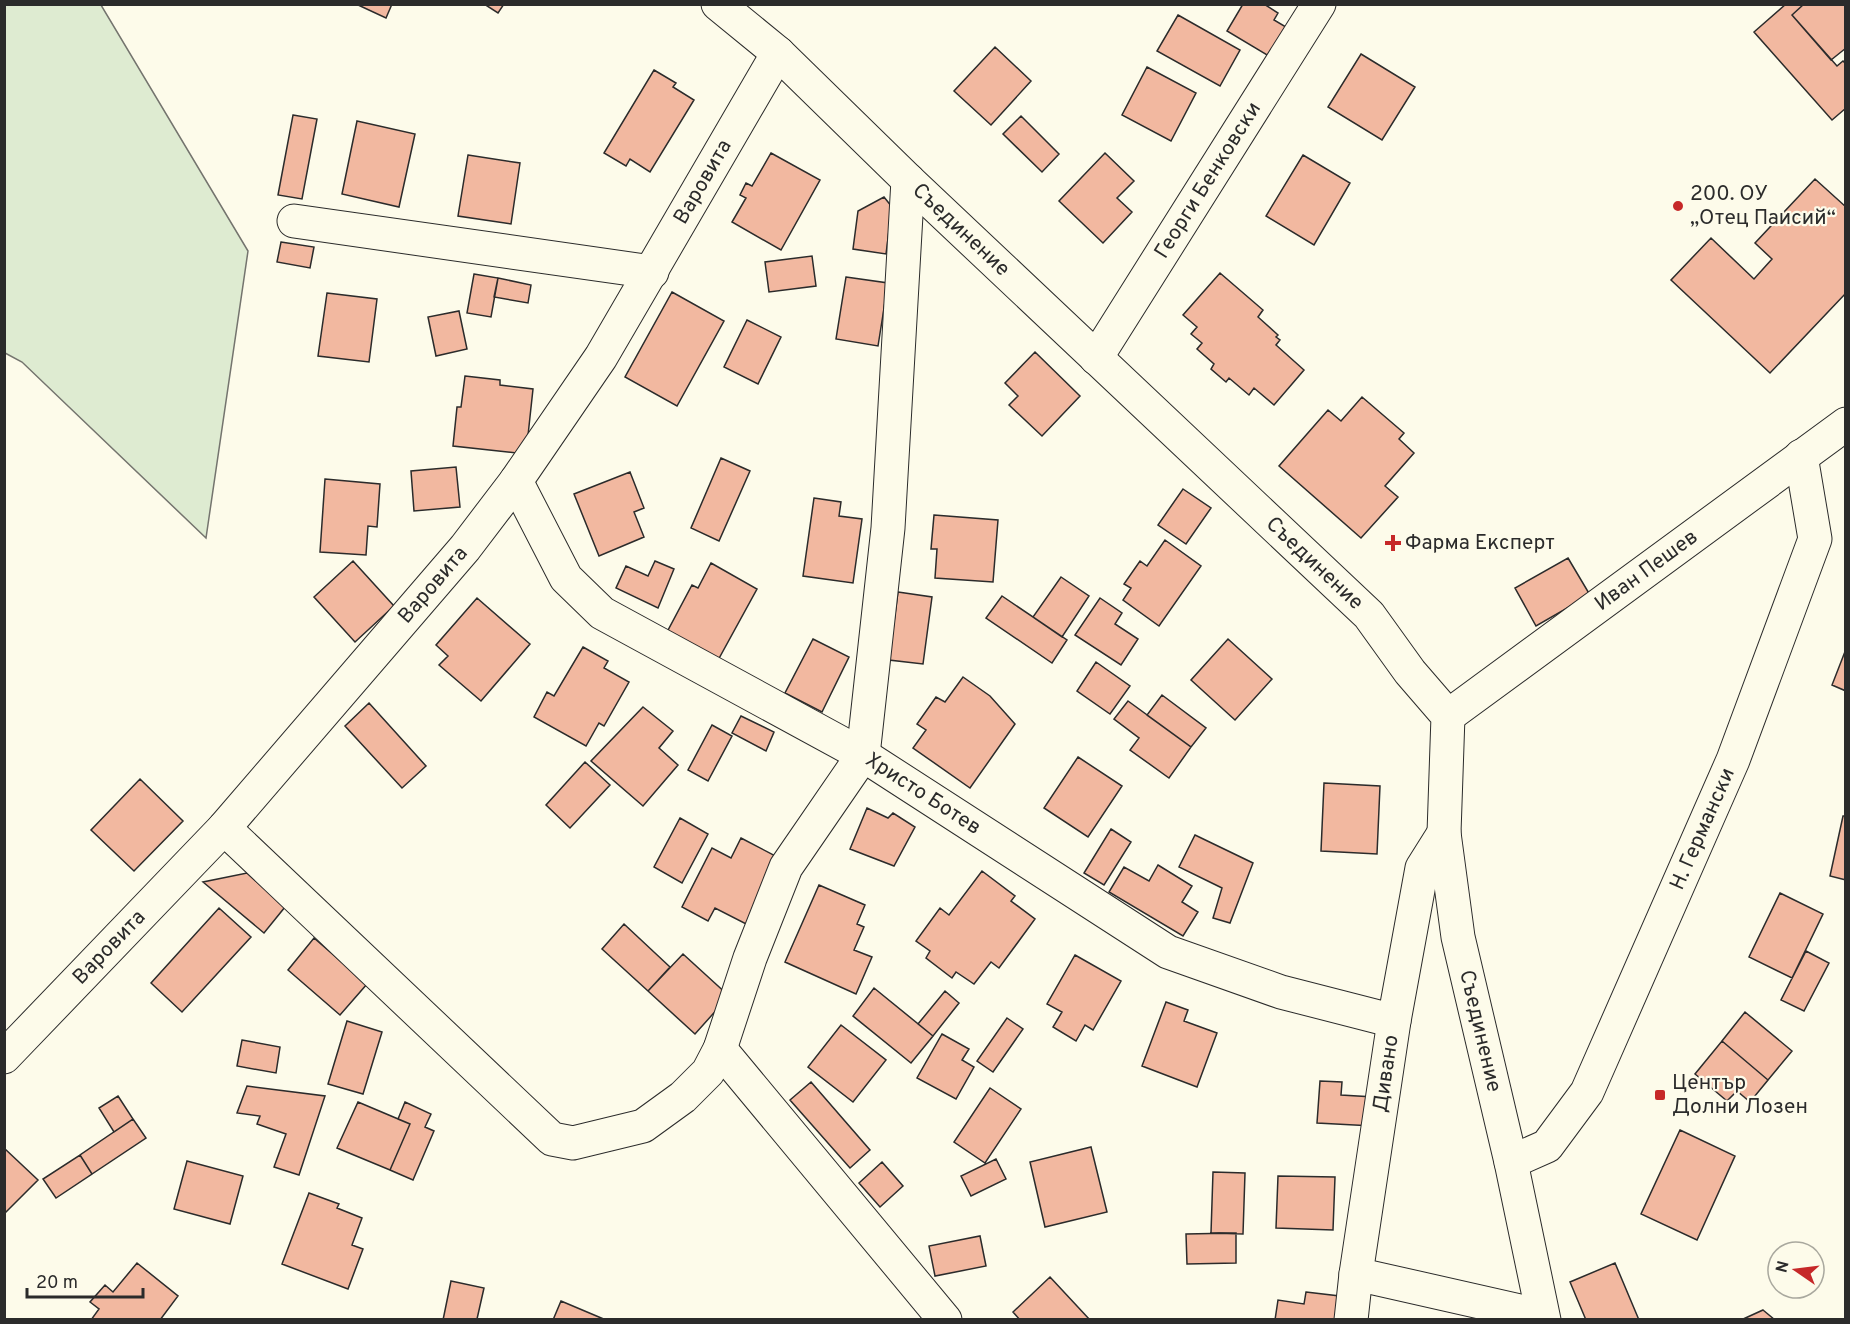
<svg xmlns="http://www.w3.org/2000/svg" width="1850" height="1324" font-family="Overpass,sans-serif">
	<rect width="100%" height="100%" fill="#fdfbea"/>
	<path fill="#deebd1" stroke="#74746e" stroke-width="1.5" d="M5 4 101 5 248 251 206 538 22 362 5 353Z"/>
	<path fill="#f2b8a0" stroke="#2b2b2b" stroke-width="1.5" d="M356 4H392L386 18Z
		M484 4H504L498 13Z
		M1243 4H1264L1278 13 1274 20 1291 30 1274 59 1227 31Z
		M1786 4H1804L1792 15 1837 66 1843 61 1846 64V108L1832 120 1754 32Z
		M1804 4H1846V48L1831 60 1792 15Z
		M1178 15 1240 50 1220 86 1157 51Z
		M995 47 1031 81 991 125 954 91Z
		M1361 54 1415 87 1382 140 1328 107Z
		M1147 67 1196 93 1171 141 1122 115Z
		M654 70 676 83 673 87 694 100 650 172 630 159 626 166 604 153Z
		M293 115 317 119 302 199 278 195Z
		M1021 116 1059 154 1042 172 1003 134Z
		M357 121 415 134 399 207 342 194Z
		M771 153 820 180 781 250 732 222 746 198 740 195 746 183 752 186Z
		M1105 153 1134 181 1117 198 1132 212 1103 243 1059 201Z
		M468 155 520 163 511 224 458 216Z
		M1303 155 1350 183 1314 245 1266 216Z
		M1815 179 1846 207V293L1770 373 1671 280 1711 238 1754 279 1772 259 1755 243Z
		M884 197 892 207 886 254 853 249 858 211Z
		M281 242 314 247 310 268 277 262Z
		M812 256 816 286 769 292 765 262Z
		M1220 273 1263 310 1258 317 1278 335 1276 337 1280 340 1276 345 1304 370 1274 405 1254 388 1249 395 1229 378 1226 382 1211 369 1214 364 1197 349 1202 343 1191 334 1197 327 1183 315Z
		M474 274 498 278 491 317 467 313Z
		M846 277 888 283 878 346 836 339Z
		M498 278 531 285 528 303 494 297Z
		M672 292 724 321 677 406 625 377Z
		M327 293 377 299 369 362 318 356Z
		M459 311 467 349 436 356 428 317Z
		M747 320 781 337 758 384 724 367Z
		M1035 352 1080 396 1042 436 1009 405 1018 396 1005 383Z
		M465 376 500 380V385L533 389 526 454 453 446 457 407H461Z
		M1362 397 1404 433 1399 439 1414 453 1385 486 1398 497 1361 538 1279 466 1328 410 1341 421Z
		M721 458 750 471 719 541 691 528Z
		M456 467 460 507 414 511 411 471Z
		M630 472 644 508 634 512 644 537 599 556 574 494Z
		M325 479 380 484 377 527 368 526 366 555 320 552Z
		M1183 489 1211 508 1186 544 1158 525Z
		M814 498 841 502 839 516 862 519 853 583 803 576Z
		M934 515 998 520 993 582 935 578 937 549H931Z
		M1165 540 1201 566 1159 626 1123 600 1131 588 1124 584 1140 561 1147 566Z
		M1568 558 1590 595 1536 626 1515 588Z
		M353 561 394 606 355 642 314 597Z
		M655 561 674 569 658 608 616 588 626 566 648 576Z
		M711 563 757 589 717 662 666 634 692 585 698 588Z
		M1061 577 1089 596 1062 637 1033 617Z
		M898 592 932 597 923 664 889 660Z
		M1002 596 1067 640 1052 663 986 618Z
		M477 598 530 644 481 701 439 665 448 656 436 645Z
		M1100 598 1122 613 1115 624 1138 639 1121 665 1075 635Z
		M813 639 849 657 822 712 785 693Z
		M1228 639 1272 679 1235 720 1191 680Z
		M583 647 608 661 604 668 629 682 604 726 599 723 586 746 534 717 547 692 554 696Z
		M1846 649V691L1832 685Z
		M1096 662 1130 686 1110 714 1077 691Z
		M963 677 990 696 1015 724 970 788 913 748 926 730 917 724 936 697 945 702Z
		M1162 695 1206 728 1191 747 1147 715Z
		M1128 701 1191 747 1169 778 1130 750 1139 738 1114 719Z
		M369 703 426 766 402 788 345 726Z
		M643 707 673 731 659 748 678 765 643 806 591 761Z
		M741 716 774 732 766 751 732 733Z
		M712 725 732 736 708 781 688 770Z
		M1078 757 1122 786 1088 837 1044 808Z
		M585 762 610 785 570 828 546 805Z
		M140 779 183 821 134 871 91 830Z
		M1324 783 1380 786 1377 854 1321 851Z
		M867 808 888 818 893 813 915 827 894 866 850 849Z
		M1843 816H1846V880L1830 876Z
		M680 818 708 834 682 883 654 867Z
		M1111 829 1131 842 1104 885 1084 873Z
		M1195 835 1253 863 1230 923 1213 918 1222 888 1179 867Z
		M741 838 785 861 752 927 715 908 708 921 682 907 712 848 731 858Z
		M1158 865 1192 886 1182 902 1198 912 1183 936 1109 892 1124 867 1149 881Z
		M982 871 1015 896 1011 901 1035 919 999 968 991 962 974 984 956 972 952 978 926 958 930 951 916 941 940 908 949 915Z
		M247 873 285 907 264 933 203 882Z
		M819 885 865 905 857 924 864 927 854 950 872 957 856 994 785 962Z
		M1780 893 1823 914 1792 978 1749 957Z
		M219 908 251 937 182 1012 151 983Z
		M624 924 670 967 648 991 602 949Z
		M314 938 367 984 340 1015 288 970Z
		M1806 951 1829 963 1804 1011 1781 1000Z
		M683 954 729 996 695 1034 648 991Z
		M1075 955 1121 981 1093 1030 1085 1025 1076 1041 1053 1027 1062 1012 1047 1004Z
		M874 988 933 1036 911 1063 853 1016Z
		M945 991 959 1003 933 1036 918 1024Z
		M1166 1002 1188 1010 1184 1021 1217 1033 1197 1087 1142 1066Z
		M1745 1012 1792 1051 1768 1080 1722 1041Z
		M1007 1018 1023 1029 993 1072 977 1061Z
		M347 1021 382 1032 363 1094 328 1084Z
		M841 1025 886 1060 853 1102 808 1067Z
		M942 1034 969 1049 962 1060 974 1067 956 1099 917 1078Z
		M242 1040 280 1047 276 1073 237 1066Z
		M1722 1041 1768 1080 1750 1102 1737 1091 1727 1101 1695 1074Z
		M1320 1081 1342 1082 1341 1095 1374 1097 1373 1126 1317 1123Z
		M811 1082 870 1150 850 1168 790 1100Z
		M247 1086 325 1096 299 1175 274 1167 286 1134 257 1124 260 1116 237 1113Z
		M990 1088 1021 1109 985 1163 954 1142Z
		M118 1096 133 1119 114 1132 99 1108Z
		M358 1102 410 1124 390 1170 337 1148Z
		M405 1102 431 1114 425 1127 434 1131 413 1180 390 1170 410 1124 398 1119Z
		M133 1119 146 1138 92 1174 80 1155Z
		M1680 1130 1735 1156 1697 1240 1641 1214Z
		M1091 1147 1107 1212 1045 1227 1030 1162Z
		M4 1148 38 1180 4 1214Z
		M80 1155 92 1174 56 1198 43 1179Z
		M996 1159 1006 1179 971 1196 961 1176Z
		M187 1161 243 1176 230 1224 174 1209Z
		M882 1162 903 1186 880 1207 859 1183Z
		M1213 1172 1245 1173 1243 1234 1211 1233Z
		M1278 1176 1335 1177 1333 1230 1276 1228Z
		M309 1193 339 1204 337 1208 362 1218 352 1245 363 1249 348 1289 282 1264Z
		M1236 1233V1263L1187 1264 1186 1234Z
		M980 1236 986 1266 935 1276 929 1246Z
		M137 1263 178 1296 160 1320H91L99 1309 90 1302 105 1285 113 1292Z
		M1615 1263 1639 1320H1586L1570 1282Z
		M1050 1277 1090 1320H1020L1013 1312Z
		M451 1281 484 1288 477 1319 481 1320H443Z
		M1306 1292 1348 1297 1345 1320H1275L1278 1300 1304 1304Z
		M561 1301 606 1320H553Z
		M1763 1310 1775 1320H1741Z"/>
	<g fill="none" stroke-linecap="round" stroke-linejoin="round">
		<defs>
			<g id="minor">
				<path id="s1" d="M718 4 778 53 908 180 1369 615 1410 672 1448 716 1444 833 1458 937 1511 1162 1544 1320"/>
				<path d="M294 221 652 272"/>
				<path id="s2" d="M1096 358 1319 4"/>
				<path id="s3" d="M516 481 566 578 602 613 863 755 1168 952 1281 992 1394 1021"/>
				<path id="s4" d="M1448 716 1846 424"/>
				<path d="M224 828 552 1139 573 1143 643 1126 683 1097 708 1072 720 1049 750 958 786 867 863 755 888 528 908 180"/>
				<path d="M720 1049 945 1320"/>
				<path id="s5" d="M4 1057 224 828 465 548 516 481 601 357 778 53"/>
				<path id="s6" d="M1511 1162 1547 1146 1587 1092 1733 760 1815 539 1801 456"/>
				<path d="M1356 1274 1542 1316"/>
				<path id="s7" d="M1351 1320 1356 1274 1394 1021 1422 868 1444 833"/>
			</g>
		</defs>
		<use href="#minor" stroke="#2b2b2b" stroke-width="35"/>
		<use href="#minor" stroke="#fdfbea" stroke-width="33"/>
	</g>
	<g fill="#c62828" stroke="#fdfbea" stroke-width="2">
		<circle cx="1678" cy="206" r="6"/>
		<path d="M1390 534h6v6h6v6h-6v6h-6v-6h-6v-6h6z"/>
		<rect x="1654" y="1089" width="12" height="12" rx="3"/>
	</g>
	<g text-anchor="middle" dominant-baseline="central" stroke-width="4.5" stroke-linejoin="round" paint-order="stroke">
		<g font-size="21" fill="#2b2b2b" stroke="#fdfbea">
			<text stroke="none"><textPath href="#s2" startOffset="210">Георги Бенковски</textPath></text>
			<text stroke="none"><textPath href="#s5" startOffset="1124">Варовита</textPath></text>
			<text stroke="none"><textPath href="#s1" startOffset="332">Съединение</textPath></text>
			<text stroke="none"><textPath href="#s1" startOffset="818">Съединение</textPath></text>
			<text stroke="none"><textPath href="#s4" startOffset="246">Иван Пешев</textPath></text>
			<text stroke="none"><textPath href="#s5" startOffset="638">Варовита</textPath></text>
			<text stroke="none"><textPath href="#s3" startOffset="528">Христо Ботев</textPath></text>
			<text stroke="none"><textPath href="#s6" startOffset="394">Н. Германски</textPath></text>
			<text stroke="none"><textPath href="#s5" startOffset="152">Варовита</textPath></text>
			<text stroke="none"><textPath href="#s1" startOffset="1340">Съединение</textPath></text>
			<text stroke="none"><textPath href="#s7" startOffset="249">Дивано</textPath></text>
		</g>
		<g font-size="21" fill="#2b2b2b" stroke="#fdfbea" text-anchor="start">
			<text x="1690" y="194">200. ОУ<tspan x="1690" dy="24">„Отец Паисий“</tspan></text>
			<text x="1405" y="543">Фарма Експерт</text>
			<text x="1672" y="1083">Център<tspan x="1672" dy="24">Долни Лозен</tspan></text>
		</g>
	</g>
	<rect width="1850" height="1324" fill="none" stroke="#2b2b2b" stroke-width="12"/>
	<g transform="translate(1796 1270) rotate(284)"><circle r="28" fill="#fdfbea" stroke="#a9a89e" stroke-width="1.5"/>
	<path d="M0-4.5L10 22L0 15L-10 22Z" fill="#c62828"/>
	<text y="-9" font-size="16" font-weight="bold" text-anchor="middle" fill="#2b2b2b">N</text>
	</g>
	<path d="M27 1288v9h116v-9" fill="none" stroke="#2b2b2b" stroke-width="3"/>
	<text x="36" y="1288" font-size="18" fill="#2b2b2b" stroke="#fdfbea" stroke-width="4.5" paint-order="stroke">20 m</text>
</svg>
